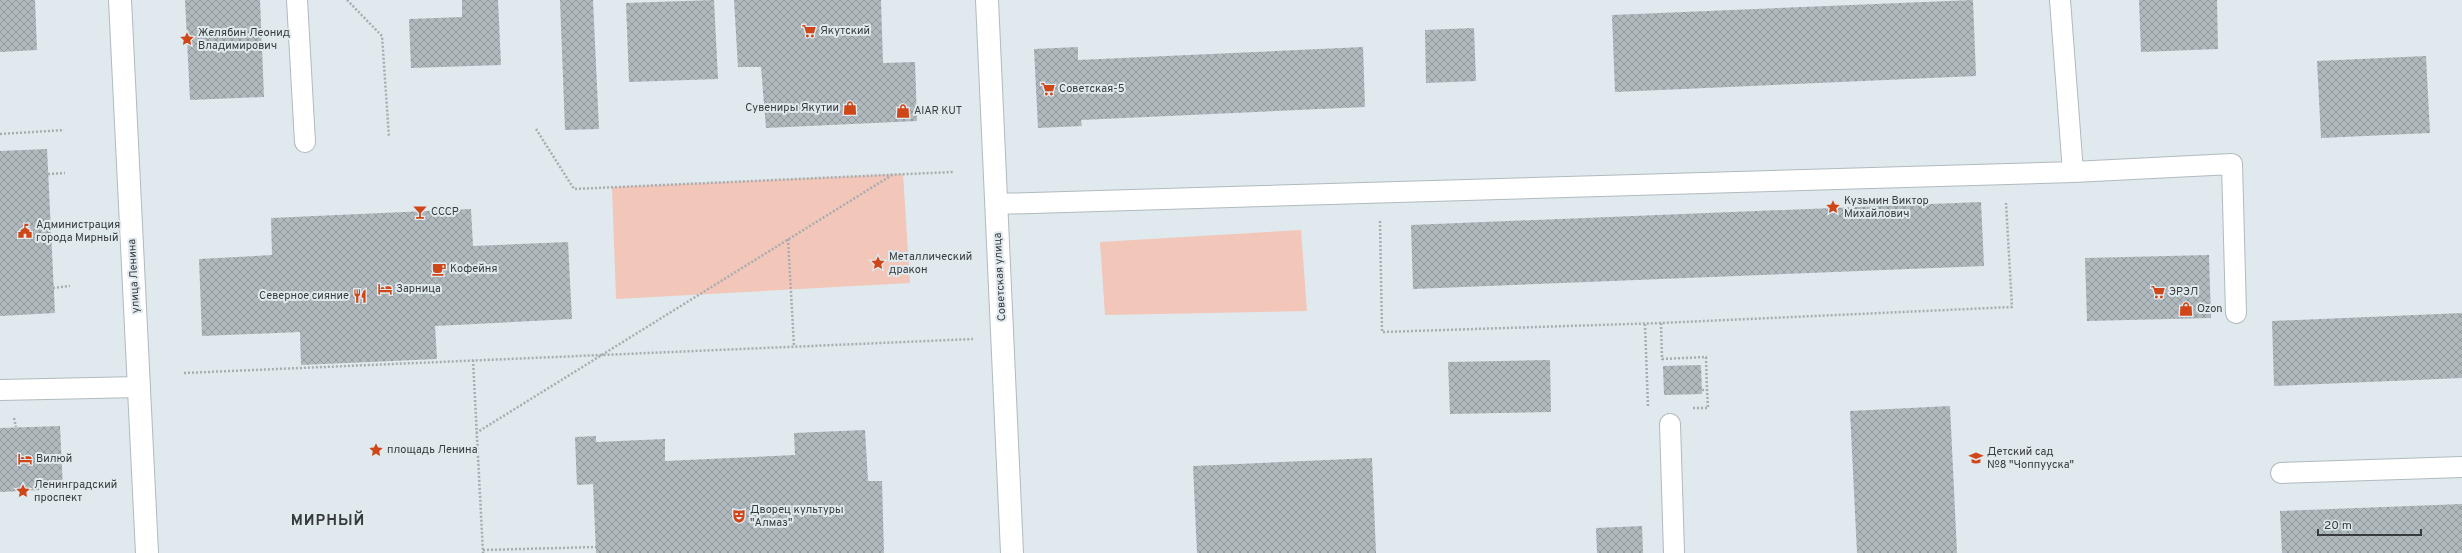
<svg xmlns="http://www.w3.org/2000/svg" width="2462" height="553" font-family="Overpass,sans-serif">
	<defs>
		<pattern id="building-cross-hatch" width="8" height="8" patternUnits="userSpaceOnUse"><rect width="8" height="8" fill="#b0b9be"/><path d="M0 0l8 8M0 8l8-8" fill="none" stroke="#90989c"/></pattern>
	</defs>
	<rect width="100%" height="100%" fill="#e0e9ed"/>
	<path fill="#f2c6b9" d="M903 174 910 283 616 299 612 187Z
		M1301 230 1307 311 1105 315 1100 242Z"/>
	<path fill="url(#building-cross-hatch)" d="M0 0H35L37 50 0 52Z
		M185 0H260L264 97 190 100Z
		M462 0H498L501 65 411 68 409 19 462 17Z
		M560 0H593L599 129 565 130Z
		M714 0 718 79 629 82 626 3Z
		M734 0H881L883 63 915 62 917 121 766 128 761 67H738Z
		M1973 0 1976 76 1615 92 1612 15Z
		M2139 0H2217L2218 49 2141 52Z
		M1474 28 1476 81 1426 83 1425 30Z
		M1078 47V60L1363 47 1365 107 1081 120 1082 126 1038 128 1034 49Z
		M2426 56 2430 133 2321 138 2317 61Z
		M47 149 55 313 0 316V151Z
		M1981 202 1984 266 1413 289 1411 225Z
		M471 209 473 246 568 242 572 319 435 326 437 359 301 365 300 332 202 336 199 259 272 255 271 218Z
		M2209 255 2211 318 2087 321 2085 258Z
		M2462 313V378L2274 386 2272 321Z
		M1550 360 1551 412 1450 414 1448 362Z
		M1701 365 1702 394 1664 395 1663 366Z
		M1950 406 1957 553H1857L1850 411Z
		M60 426 63 489 0 492V428Z
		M865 430 868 481H882L884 553H596L593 484 577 485 575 437 596 436V442L665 439V461L795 455 794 433Z
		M1372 458 1376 553H1197L1193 466Z
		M2462 504V553H2282L2280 511Z
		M1642 526 1643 553H1597L1596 528Z"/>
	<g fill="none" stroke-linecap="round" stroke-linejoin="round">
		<defs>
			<path id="lane" d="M297 0 305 142
				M2073 172 2232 164 2236 313
				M996 204 2073 172 2060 0
				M0 390 140 387
				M1670 424 1674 553
				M2281 473 2462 467"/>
			<path id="street" d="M987 0 1012 553"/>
			<path id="secondary" d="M120 0 147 553"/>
		</defs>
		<use href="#lane" stroke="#b1babe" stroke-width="22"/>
		<use href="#street" stroke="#b1babe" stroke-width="24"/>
		<use href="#secondary" stroke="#b1babe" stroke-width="24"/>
		<path stroke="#a6adb1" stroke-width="2.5" stroke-dasharray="2 2" stroke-linecap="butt" d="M347 0 382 36 389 137
			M536 129 574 189 953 172
			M0 134 64 130
			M48 174 65 173
			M1380 221 1382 332 1661 323 2012 307 2006 203
			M788 239 794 346
			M53 288 70 286
			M1661 323 1662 359 1706 357 1707 390H1702
			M1645 324 1648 407
			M473 360 483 553
			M184 373 973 339
			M1693 408H1708L1707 390
			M14 418 16 427
			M476 433 892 175
			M483 550 596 547"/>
		<use href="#lane" stroke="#fff" stroke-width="20"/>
		<use href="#street" stroke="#fff" stroke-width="22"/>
		<use href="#secondary" stroke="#fff" stroke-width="22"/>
	</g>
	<defs>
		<symbol id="supermarket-bare" viewBox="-9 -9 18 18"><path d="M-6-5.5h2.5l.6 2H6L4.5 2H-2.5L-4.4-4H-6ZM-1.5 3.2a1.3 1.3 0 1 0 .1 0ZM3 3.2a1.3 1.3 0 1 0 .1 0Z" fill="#cf4718" stroke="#e0e9ed" stroke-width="2.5" paint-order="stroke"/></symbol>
		<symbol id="sight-bare" viewBox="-9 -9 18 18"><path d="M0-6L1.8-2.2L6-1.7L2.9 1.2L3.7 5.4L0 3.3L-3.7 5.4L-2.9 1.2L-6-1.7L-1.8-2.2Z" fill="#cf4718" stroke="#e0e9ed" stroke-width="2.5" paint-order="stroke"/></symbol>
		<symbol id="shop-bare" viewBox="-9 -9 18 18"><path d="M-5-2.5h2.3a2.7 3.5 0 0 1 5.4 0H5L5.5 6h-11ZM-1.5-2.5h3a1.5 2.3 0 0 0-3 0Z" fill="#cf4718" stroke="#e0e9ed" stroke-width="2.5" paint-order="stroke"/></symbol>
		<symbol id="bar-bare" viewBox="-9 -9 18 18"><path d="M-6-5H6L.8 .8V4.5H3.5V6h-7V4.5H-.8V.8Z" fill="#cf4718" stroke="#e0e9ed" stroke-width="2.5" paint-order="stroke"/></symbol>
		<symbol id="civic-bare" viewBox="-9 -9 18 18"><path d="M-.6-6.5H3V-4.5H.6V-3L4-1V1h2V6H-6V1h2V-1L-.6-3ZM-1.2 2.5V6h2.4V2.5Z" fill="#cf4718" stroke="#e0e9ed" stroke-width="2.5" paint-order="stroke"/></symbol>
		<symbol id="cafe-bare" viewBox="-9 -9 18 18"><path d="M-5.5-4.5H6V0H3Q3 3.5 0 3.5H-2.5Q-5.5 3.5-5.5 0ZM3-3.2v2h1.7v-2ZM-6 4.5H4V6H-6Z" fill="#cf4718" stroke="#e0e9ed" stroke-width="2.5" paint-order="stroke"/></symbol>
		<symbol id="hotel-bare" viewBox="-9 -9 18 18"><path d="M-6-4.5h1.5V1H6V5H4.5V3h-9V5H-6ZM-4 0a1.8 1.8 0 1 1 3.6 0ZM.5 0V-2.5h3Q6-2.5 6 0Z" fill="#cf4718" stroke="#e0e9ed" stroke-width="2.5" paint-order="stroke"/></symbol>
		<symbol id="restaurant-bare" viewBox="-9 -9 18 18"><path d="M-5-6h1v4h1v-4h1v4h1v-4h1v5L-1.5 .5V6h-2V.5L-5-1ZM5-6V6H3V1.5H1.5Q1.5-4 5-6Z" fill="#cf4718" stroke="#e0e9ed" stroke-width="2.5" paint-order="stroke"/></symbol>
		<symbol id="school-bare" viewBox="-9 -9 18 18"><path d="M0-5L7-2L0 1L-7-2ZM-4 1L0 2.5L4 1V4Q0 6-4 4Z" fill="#cf4718" stroke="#e0e9ed" stroke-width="2.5" paint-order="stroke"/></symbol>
		<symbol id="theatre-bare" viewBox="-9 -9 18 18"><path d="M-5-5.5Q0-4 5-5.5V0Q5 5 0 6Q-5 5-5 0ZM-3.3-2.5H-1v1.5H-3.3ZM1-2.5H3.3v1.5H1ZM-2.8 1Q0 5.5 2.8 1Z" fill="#cf4718" stroke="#e0e9ed" stroke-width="2.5" paint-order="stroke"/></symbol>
	</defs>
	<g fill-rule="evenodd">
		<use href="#supermarket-bare" x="799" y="21" width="20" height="20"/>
		<use href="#sight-bare" x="177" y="29" width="20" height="20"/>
		<use href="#supermarket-bare" x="1038" y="79" width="20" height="20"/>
		<use href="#shop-bare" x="840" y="98" width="20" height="20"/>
		<use href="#shop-bare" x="893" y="101" width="20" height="20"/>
		<use href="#sight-bare" x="1823" y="197" width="20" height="20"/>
		<use href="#bar-bare" x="410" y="202" width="20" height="20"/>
		<use href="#civic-bare" x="15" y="221" width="20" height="20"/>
		<use href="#sight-bare" x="868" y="253" width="20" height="20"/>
		<use href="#cafe-bare" x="429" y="259" width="20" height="20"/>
		<use href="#hotel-bare" x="375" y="279" width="20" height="20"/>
		<use href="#supermarket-bare" x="2148" y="282" width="20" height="20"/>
		<use href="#restaurant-bare" x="350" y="286" width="20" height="20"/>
		<use href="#shop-bare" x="2176" y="299" width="20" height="20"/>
		<use href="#sight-bare" x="366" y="440" width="20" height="20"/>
		<use href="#school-bare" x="1966" y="448" width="20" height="20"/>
		<use href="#hotel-bare" x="15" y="449" width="20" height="20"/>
		<use href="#sight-bare" x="13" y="481" width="20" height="20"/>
		<use href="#theatre-bare" x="729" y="506" width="20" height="20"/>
	</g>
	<g text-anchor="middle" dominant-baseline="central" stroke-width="4" stroke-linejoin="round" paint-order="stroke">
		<g font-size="11" fill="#373b3d" stroke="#e0e9ed" text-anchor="start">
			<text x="820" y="31">Якутский</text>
			<text x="198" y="33">Желябин Леонид<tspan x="198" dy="13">Владимирович</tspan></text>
			<text x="1059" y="89">Советская-5</text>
			<text x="839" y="108" text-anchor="end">Сувениры Якутии</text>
			<text x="914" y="111">AIAR KUT</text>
			<text x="1844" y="201">Кузьмин Виктор<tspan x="1844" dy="13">Михайлович</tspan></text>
			<text x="431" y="212">СССР</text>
			<text x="36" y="225">Администрация<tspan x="36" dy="13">города Мирный</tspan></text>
			<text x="889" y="257">Металлический<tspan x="889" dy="13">дракон</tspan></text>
			<text x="450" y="269">Кофейня</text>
			<text x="396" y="289">Зарница</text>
			<text x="2169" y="292">ЭРЭЛ</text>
			<text x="349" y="296" text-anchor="end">Северное сияние</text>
			<text x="2197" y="309">Ozon</text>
			<text x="387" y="450">площадь Ленина</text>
			<text x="1987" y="452">Детский сад<tspan x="1987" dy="13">№8 "Чоппууска"</tspan></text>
			<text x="36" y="459">Вилюй</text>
			<text x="34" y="485">Ленинградский<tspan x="34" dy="13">проспект</tspan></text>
			<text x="750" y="510">Дворец культуры<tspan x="750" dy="13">"Алмаз"</tspan></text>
		</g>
		<g font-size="11" fill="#373b3d" stroke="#e0e9ed">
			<text transform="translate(134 276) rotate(-93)">улица Ленина</text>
			<text transform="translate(1000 277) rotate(-93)">Советская улица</text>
		</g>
		<g font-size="15" font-weight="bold" letter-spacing="1" fill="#373b3d" stroke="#e0e9ed">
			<text x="328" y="521">МИРНЫЙ</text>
		</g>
	</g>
	<path d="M2318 529v6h103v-6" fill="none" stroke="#373b3d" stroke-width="2"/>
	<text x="2324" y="529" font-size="12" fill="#373b3d" stroke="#e0e9ed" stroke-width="3" paint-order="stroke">20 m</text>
</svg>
